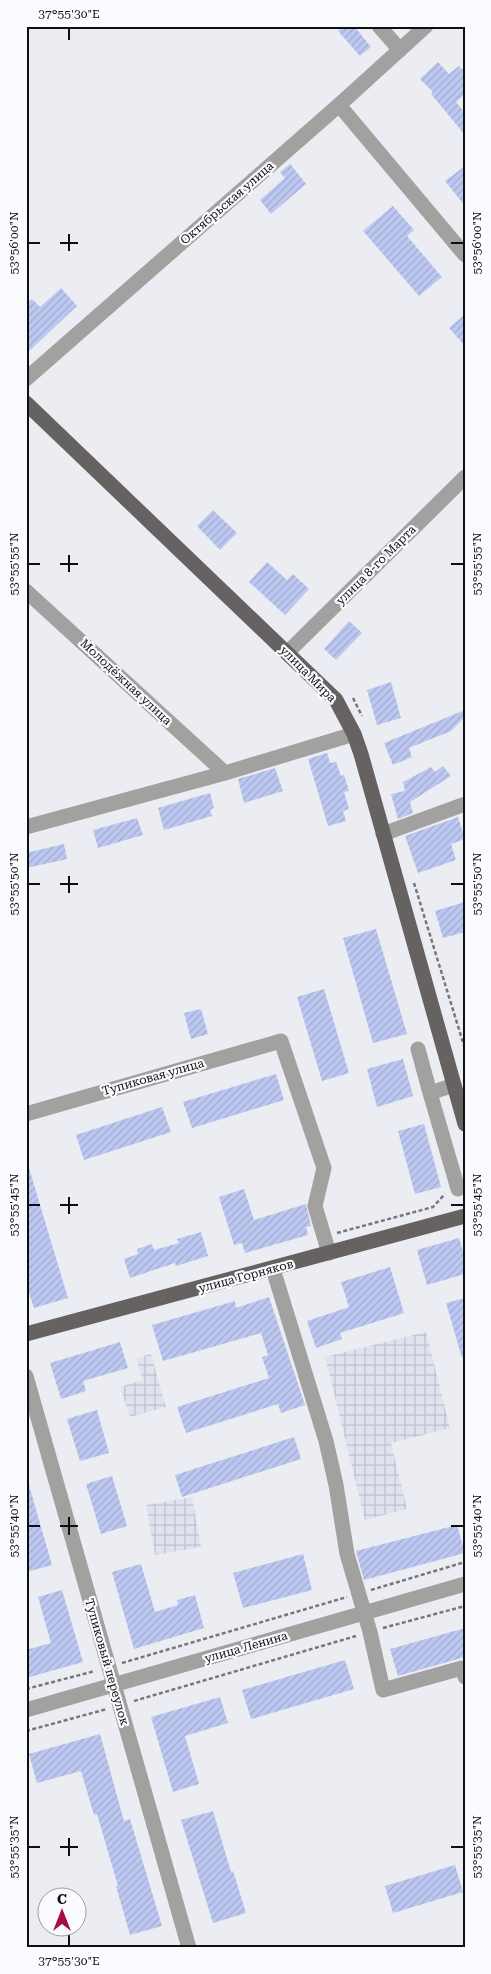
<svg xmlns="http://www.w3.org/2000/svg" width="491" height="1974" font-family="'Roboto Serif',serif">
	<defs>
		<pattern id="industrial-grid" width="8" height="8" patternUnits="userSpaceOnUse" patternTransform="scale(1.25)"><rect width="8" height="8" fill="#e0e3ef"/><path d="M0 4h8M4 0v8" fill="none" stroke="#bfc2cc"/></pattern>
		<pattern id="building-hatch" width="6" height="6" patternUnits="userSpaceOnUse" patternTransform="scale(1.25)"><rect width="6" height="6" fill="#bdc8f2"/><path d="M-1 1l2-2M0 6l6-6M5 7l2-2" fill="none" stroke="#a1abce"/></pattern>
	</defs>
	<rect width="100%" height="100%" fill="#ecedf2"/>
	<path fill="url(#industrial-grid)" d="M426 1332 450 1428 391 1443 407 1509 365 1520 325 1357Z
		M151 1354 166 1407 130 1417 120 1387 143 1380 136 1358Z
		M192 1497 201 1547 155 1555 146 1505Z"/>
	<path fill="url(#building-hatch)" d="M344 26H354L371 47 360 56 338 31Z
		M438 62 449 74 459 66 465 72V94L456 102 465 113V135L431 94 433 92 420 79Z
		M290 164 306 184 271 214 260 200 285 178 280 172Z
		M465 166V206L445 181Z
		M393 206 414 230 407 236 442 277 419 296 363 231Z
		M61 288 77 306 26 354V304L32 299 40 307Z
		M465 314V346L449 328Z
		M213 510 237 533 220 550 197 526Z
		M267 562 287 580 293 574 309 589 285 615 249 582Z
		M349 621 362 633 336 660 324 649Z
		M391 682 401 718 377 725 367 690Z
		M465 710V717L451 731 409 748 412 757 393 765 384 743Z
		M327 753 330 763 336 762 341 776 344 775 349 791 344 792 349 809 343 811 346 821 328 826 308 759Z
		M443 766 451 776 410 802 413 813 398 819 391 794 405 791 403 782 431 767 435 772Z
		M275 768 283 791 244 803 238 779Z
		M210 793 214 808 210 810 212 816 164 830 158 808Z
		M458 817 465 839 451 844 456 860 418 873 405 836Z
		M137 818 143 835 98 848 93 830Z
		M64 844 67 859 26 868V853Z
		M465 902V932L443 938 435 911Z
		M376 929 407 1034 373 1043 343 938Z
		M324 989 349 1073 322 1081 297 997Z
		M201 1009 208 1034 191 1039 184 1013Z
		M403 1059 413 1096 377 1107 367 1069Z
		M276 1074 284 1100 192 1128 183 1102Z
		M162 1107 171 1132 84 1160 76 1135Z
		M424 1124 441 1187 415 1194 398 1131Z
		M26 1168H29L68 1298 34 1308 26 1284Z
		M244 1189 254 1220 306 1204 311 1226 306 1227 308 1235 245 1253 242 1243 234 1245 219 1197Z
		M201 1232 208 1256 176 1266 175 1263 130 1278 124 1259 138 1254 137 1249 152 1244 154 1250 179 1243 177 1239Z
		M459 1238 465 1258V1274L427 1285 417 1250Z
		M390 1267 404 1313 340 1333 342 1339 316 1348 307 1321 349 1307 341 1282Z
		M269 1297 305 1405 281 1413 278 1404 186 1433 177 1407 269 1378 262 1357 268 1355 261 1333 163 1361 152 1325 235 1301 236 1308Z
		M465 1298V1357L462 1358 446 1303Z
		M120 1342 128 1368 83 1381 86 1391 61 1399 50 1363Z
		M97 1410 109 1453 80 1461 67 1419Z
		M294 1437 301 1459 182 1497 175 1475Z
		M112 1476 127 1526 101 1534 86 1484Z
		M29 1485 52 1565 26 1572V1486Z
		M457 1525 465 1553 364 1580 356 1551Z
		M303 1554 312 1590 243 1608 233 1573Z
		M141 1564 155 1612 178 1605 177 1600 195 1595 204 1628 134 1649 112 1572Z
		M62 1590 83 1662 26 1678V1650L51 1643 38 1597Z
		M465 1628V1657L398 1676 390 1649Z
		M345 1660 354 1689 251 1719 242 1690Z
		M220 1697 228 1723 185 1736 199 1784 173 1792 151 1717Z
		M100 1734 124 1821 130 1819 162 1926 130 1935 116 1886H118L97 1814 94 1815 81 1771 37 1783 29 1754Z
		M213 1811 231 1872 233 1871 246 1913 213 1923 181 1820Z
		M455 1865 463 1892 393 1913 385 1886Z"/>
	<g fill="none" stroke-linecap="round" stroke-linejoin="round">
		<path stroke="#76777a" stroke-width="2.5" stroke-dasharray="4 2.5" stroke-linecap="butt" d="M353 698 362 716
			M414 883 465 1049
			M337 1233 433 1207 445 1194
			M371 1590 465 1562
			M383 1628 465 1606
			M122 1663 347 1597
			M26 1689 95 1671
			M134 1701 356 1636
			M26 1731 107 1709"/>
		<path stroke="#a3a1a0" stroke-width="15" d="M379 26 400 50
			M339 105 465 255
			M26 379 339 105 426 26
			M26 591 225 773
			M287 653 465 477
			M26 827 225 773 354 734
			M383 834 465 804
			M418 1049 430 1093
			M454 1085 430 1093 458 1189
			M26 1114 281 1041 324 1168 315 1206 329 1253
			M273 1269 326 1441 336 1485 347 1554 370 1632 383 1690 462 1668 465 1677
			M26 1376 189 1948
			M26 1710 465 1584"/>
		<path stroke="#666261" stroke-width="15" d="M26 403 336 700 354 734 361 754 465 1124
			M26 1334 465 1216"/>
	</g>
	<path fill="none" stroke="#0e0f10" stroke-width="2" d="M69 28V40M69 234V251M28 243H40M60 243H78M451 243H464M69 555V572M28 564H40M60 564H78M451 564H464M69 876V893M28 884H40M60 884H78M451 884H464M69 1197V1214M28 1205H40M60 1205H78M451 1205H464M69 1517V1535M28 1526H40M60 1526H78M451 1526H464M69 1838V1856M28 1847H40M60 1847H78M451 1847H464M69 1934V1946"/>
	<g text-anchor="middle" dominant-baseline="central" stroke-width="4.5" stroke-linejoin="round" paint-order="stroke">
		<g font-size="12" fill="#0e0f10" stroke="#f9fbfe">
			<text transform="translate(227 203) rotate(-41)">Октябрьская улица</text>
			<text transform="translate(376 565) rotate(-45)">улица 8-го Марта</text>
			<text transform="translate(308 674) rotate(45)">улица Мира</text>
			<text transform="translate(126 682) rotate(43)">Молодёжная улица</text>
			<text transform="translate(153 1077) rotate(-16)">Тупиковая улица</text>
			<text transform="translate(246 1276) rotate(-15)">улица Горняков</text>
			<text transform="translate(246 1647) rotate(-16)">улица Ленина</text>
			<text transform="translate(107 1662) rotate(74)">Тупиковый переулок</text>
		</g>
	</g>
	<rect width="491" height="1974" fill="none" stroke="#f9fbfe" stroke-width="55"/>
	<g transform="translate(62 1912)"><circle r="24" fill="#f9fbfe" stroke="#9b9d9f"/>
	<path d="M0-4L9 19L0 12L-9 19Z" fill="#a50d40"/>
	<text y="-8" font-size="14" font-weight="bold" text-anchor="middle" fill="#0e0f10">С</text>
	</g>
	<rect x="28" y="28" width="436" height="1918" fill="none" stroke="#0e0f10" stroke-width="2"/>
	<g font-size="12" text-anchor="middle" fill="#0e0f10">
		<text x="69" y="18">37°55'30"E</text>
		<text transform="translate(14 243) rotate(-90)" y="4">53°56'00"N</text>
		<text transform="translate(477 243) rotate(-90)" y="4">53°56'00"N</text>
		<text transform="translate(14 564) rotate(-90)" y="4">53°55'55"N</text>
		<text transform="translate(477 564) rotate(-90)" y="4">53°55'55"N</text>
		<text transform="translate(14 884) rotate(-90)" y="4">53°55'50"N</text>
		<text transform="translate(477 884) rotate(-90)" y="4">53°55'50"N</text>
		<text transform="translate(14 1205) rotate(-90)" y="4">53°55'45"N</text>
		<text transform="translate(477 1205) rotate(-90)" y="4">53°55'45"N</text>
		<text transform="translate(14 1526) rotate(-90)" y="4">53°55'40"N</text>
		<text transform="translate(477 1526) rotate(-90)" y="4">53°55'40"N</text>
		<text transform="translate(14 1847) rotate(-90)" y="4">53°55'35"N</text>
		<text transform="translate(477 1847) rotate(-90)" y="4">53°55'35"N</text>
		<text x="69" y="1965">37°55'30"E</text>
	</g>
</svg>
